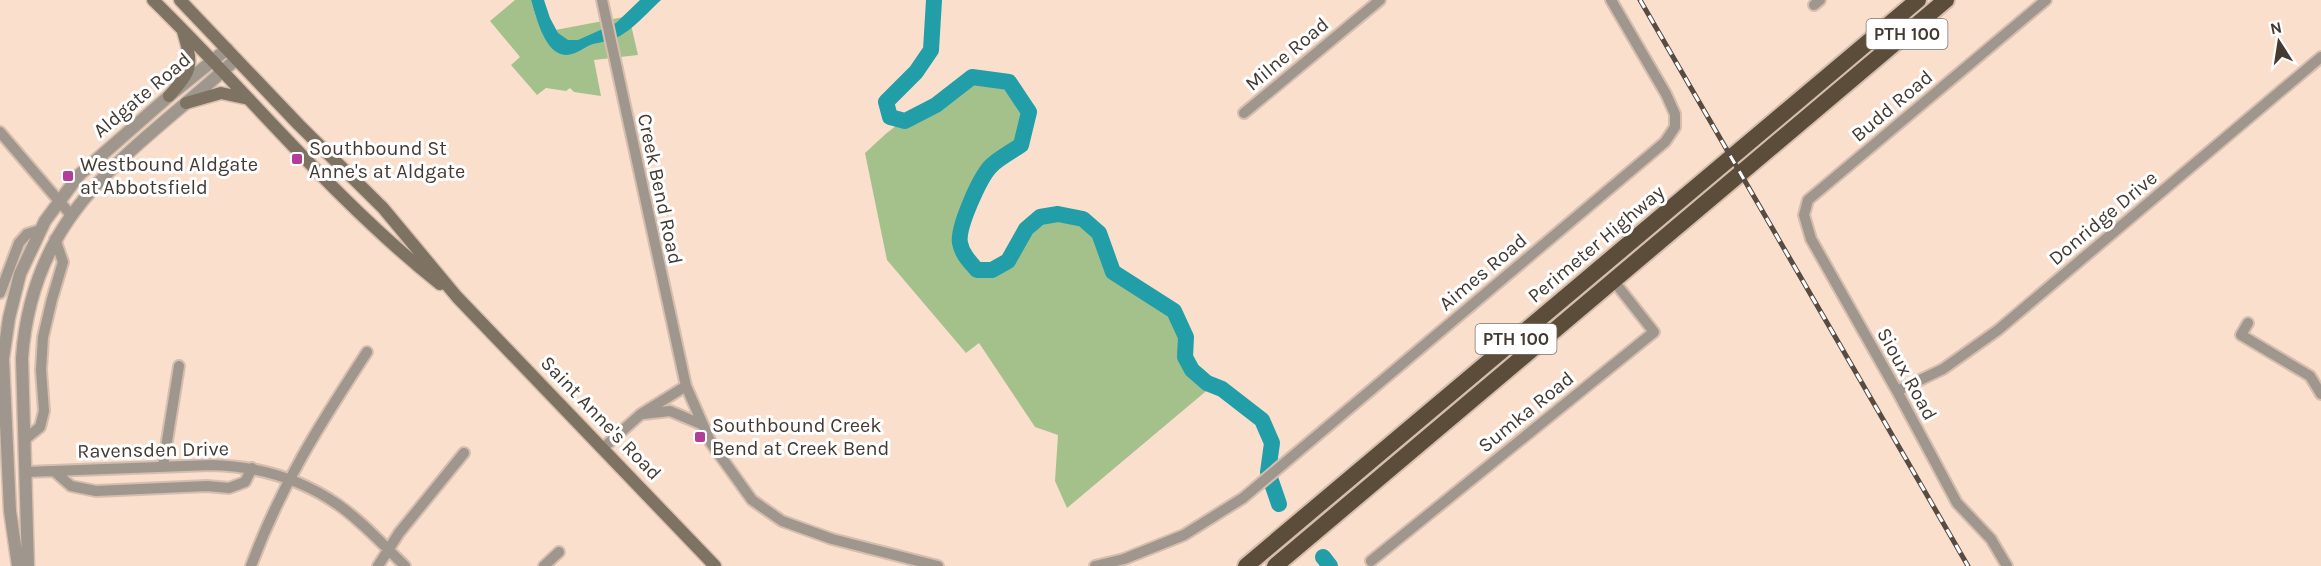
<svg xmlns="http://www.w3.org/2000/svg" width="2321" height="566" font-family="Karla,sans-serif">
	<rect width="100%" height="100%" fill="#fbdfcd"/>
	<path fill="#a4c18c" d="M515 0H531L536 17 550 31 629 16 638 55 594 60 601 96 574 92 570 88 566 91 546 88 537 95 511 65 520 57 490 21Z
		M983 76 996 80 1028 100C1032 111 1033 121 1027 131 1020 146 1004 152 994 163 985 174 980 188 974 200 961 228 949 261 989 272 997 268 1005 263 1010 256 1019 244 1027 222 1041 216 1050 213 1059 213 1068 215 1113 223 1096 251 1122 276 1137 291 1161 294 1174 313 1194 343 1158 366 1211 387L1067 508 1055 481 1058 435 1035 427 979 343 966 353 887 260 865 153C876 143 888 131 900 123 908 118 917 119 926 112 951 94 947 82 983 76Z"/>
	<path fill="#229ea8" d="M531 0H544L550 18 558 33 568 40H578L616 23 640 0H661C649 11 637 25 623 34 615 40 602 42 593 44 584 47 578 54 567 55 545 56 536 16 531 0Z"/>
	<g fill="none" stroke-linecap="round" stroke-linejoin="round">
		<path stroke="#229ea8" stroke-width="16" d="M934 0 931 50 916 72 886 102 890 117 905 121 936 105 972 77 1009 82 1029 112 1021 145C1011 152 999 158 991 166 980 177 957 228 960 243 962 254 970 262 977 270H992L1008 261 1026 229 1040 217 1058 214 1083 219 1099 233 1113 272 1174 311 1186 337 1185 357 1192 370 1207 383 1222 389 1262 420 1272 443 1268 472 1279 504
			M1323 557 1330 566"/>
		<defs>
			<path id="minor" d="M602 0 686 386 711 443 752 500 782 521 832 539 938 566
				M1814 5 1820 0
				M1244 113 1380 0
				M0 132 71 215
				M0 293 19 243 27 234 40 230
				M2248 323 2241 335 2310 376 2321 394
				M1897 391 1943 369 1998 330 2321 57
				M643 414 670 411 703 425
				M24 440 40 427 44 411 41 370 43 337 52 299 63 262 55 239
				M603 448 641 414 686 386
				M163 466 179 366
				M54 471 71 486 96 491 207 486 229 488 245 482 252 468
				M26 472 211 465C256 466 299 478 337 504 362 521 383 545 405 566
				M1371 561 1654 332 1613 280
				M251 566C281 485 320 424 367 352
				M378 566 399 533 464 453
				M544 566 559 552
				M1095 566 1124 559 1184 535 1243 498 1665 142 1675 127V114L1666 94 1611 0
				M2007 566 1991 539 1957 503 1897 391 1811 239 1804 215 1808 200 2046 0"/>
			<path id="tertiary" d="M18 566 10 511 3 359 9 318 20 274 45 221 79 175 169 96 227 49
				M28 566 22 358C33 204 135 153 236 59"/>
			<path id="secondary" d="M153 0C249 94 334 200 440 284
				M180 0 299 125 383 208 457 297 715 566
				M169 96C193 69 193 66 183 31
				M186 103 221 93 249 99"/>
			<path id="trunk" d="M1246 566 1918 0
				M1275 566 1946 0"/>
		</defs>
		<use href="#minor" stroke="#d6beae" stroke-width="14"/>
		<use href="#tertiary" stroke="#d6beae" stroke-width="15"/>
		<use href="#secondary" stroke="#d6beae" stroke-width="15"/>
		<use href="#trunk" stroke="#d6beae" stroke-width="20"/>
		<use href="#minor" stroke="#9f978d" stroke-width="10"/>
		<use href="#tertiary" stroke="#9f978d" stroke-width="12"/>
		<use href="#secondary" stroke="#7e7263" stroke-width="12"/>
		<use href="#trunk" stroke="#5b4d39" stroke-width="16"/>
		<defs>
			<path id="rail" d="M1640 0 1968 566"/>
		</defs>
		<use href="#rail" stroke="#574b42" stroke-width="5"/>
		<use href="#rail" stroke="#fff" stroke-width="3" stroke-dasharray="9" stroke-linecap="butt"/>
	</g>
	<g fill="#b13e99" stroke="#fff" stroke-width="2">
		<rect x="291" y="153" width="12" height="12" rx="3"/>
		<rect x="62" y="170" width="12" height="12" rx="3"/>
		<rect x="694" y="431" width="12" height="12" rx="3"/>
	</g>
	<g text-anchor="middle" dominant-baseline="central" stroke-width="6" stroke-linejoin="round" paint-order="stroke">
		<g fill="#fff" stroke="#7c7570" stroke-width="1.5">
			<rect x="1866.5" y="19" width="81" height="30" rx="4.5"/>
			<rect x="1475.5" y="324" width="81" height="30" rx="4.5"/>
		</g>
		<g font-size="18" font-weight="bold" fill="#443a32">
			<text x="1907" y="34">PTH 100</text>
			<text x="1516" y="339">PTH 100</text>
		</g>
		<g font-size="20" fill="#443a32" stroke="#fff">
			<text transform="translate(1287 54) rotate(-40)">Milne Road</text>
			<text transform="translate(142 95) rotate(-40)">Aldgate Road</text>
			<text transform="translate(1892 106) rotate(-40)">Budd Road</text>
			<text transform="translate(660 189) rotate(78)">Creek Bend Road</text>
			<text transform="translate(2103 218) rotate(-40)">Donridge Drive</text>
			<text transform="translate(1596 244) rotate(-40)">Perimeter Highway</text>
			<text transform="translate(1483 272) rotate(-40)">Aimes Road</text>
			<text transform="translate(1907 374) rotate(61)">Sioux Road</text>
			<text transform="translate(1526 412) rotate(-39)">Sumka Road</text>
			<text transform="translate(601 418) rotate(46)">Saint Anne's Road</text>
			<text transform="translate(153 450) rotate(-1)">Ravensden Drive</text>
		</g>
		<g font-size="20" fill="#443a32" stroke="#fff" text-anchor="start">
			<text x="309" y="148">Southbound St<tspan x="309" dy="23">Anne's at Aldgate</tspan></text>
			<text x="80" y="164">Westbound Aldgate<tspan x="80" dy="23">at Abbotsfield</tspan></text>
			<text x="712" y="425">Southbound Creek<tspan x="712" dy="23">Bend at Creek Bend</tspan></text>
		</g>
	</g>
	<g transform="translate(2279 42) rotate(348)" stroke="#ffffff" stroke-width="4.5" paint-order="stroke">
	<path d="M0-4.5L10 22L0 15L-10 22Z" fill="#443a32"/>
	<text y="-9" font-size="16" font-weight="bold" text-anchor="middle" fill="#443a32">N</text>
	</g>
</svg>
